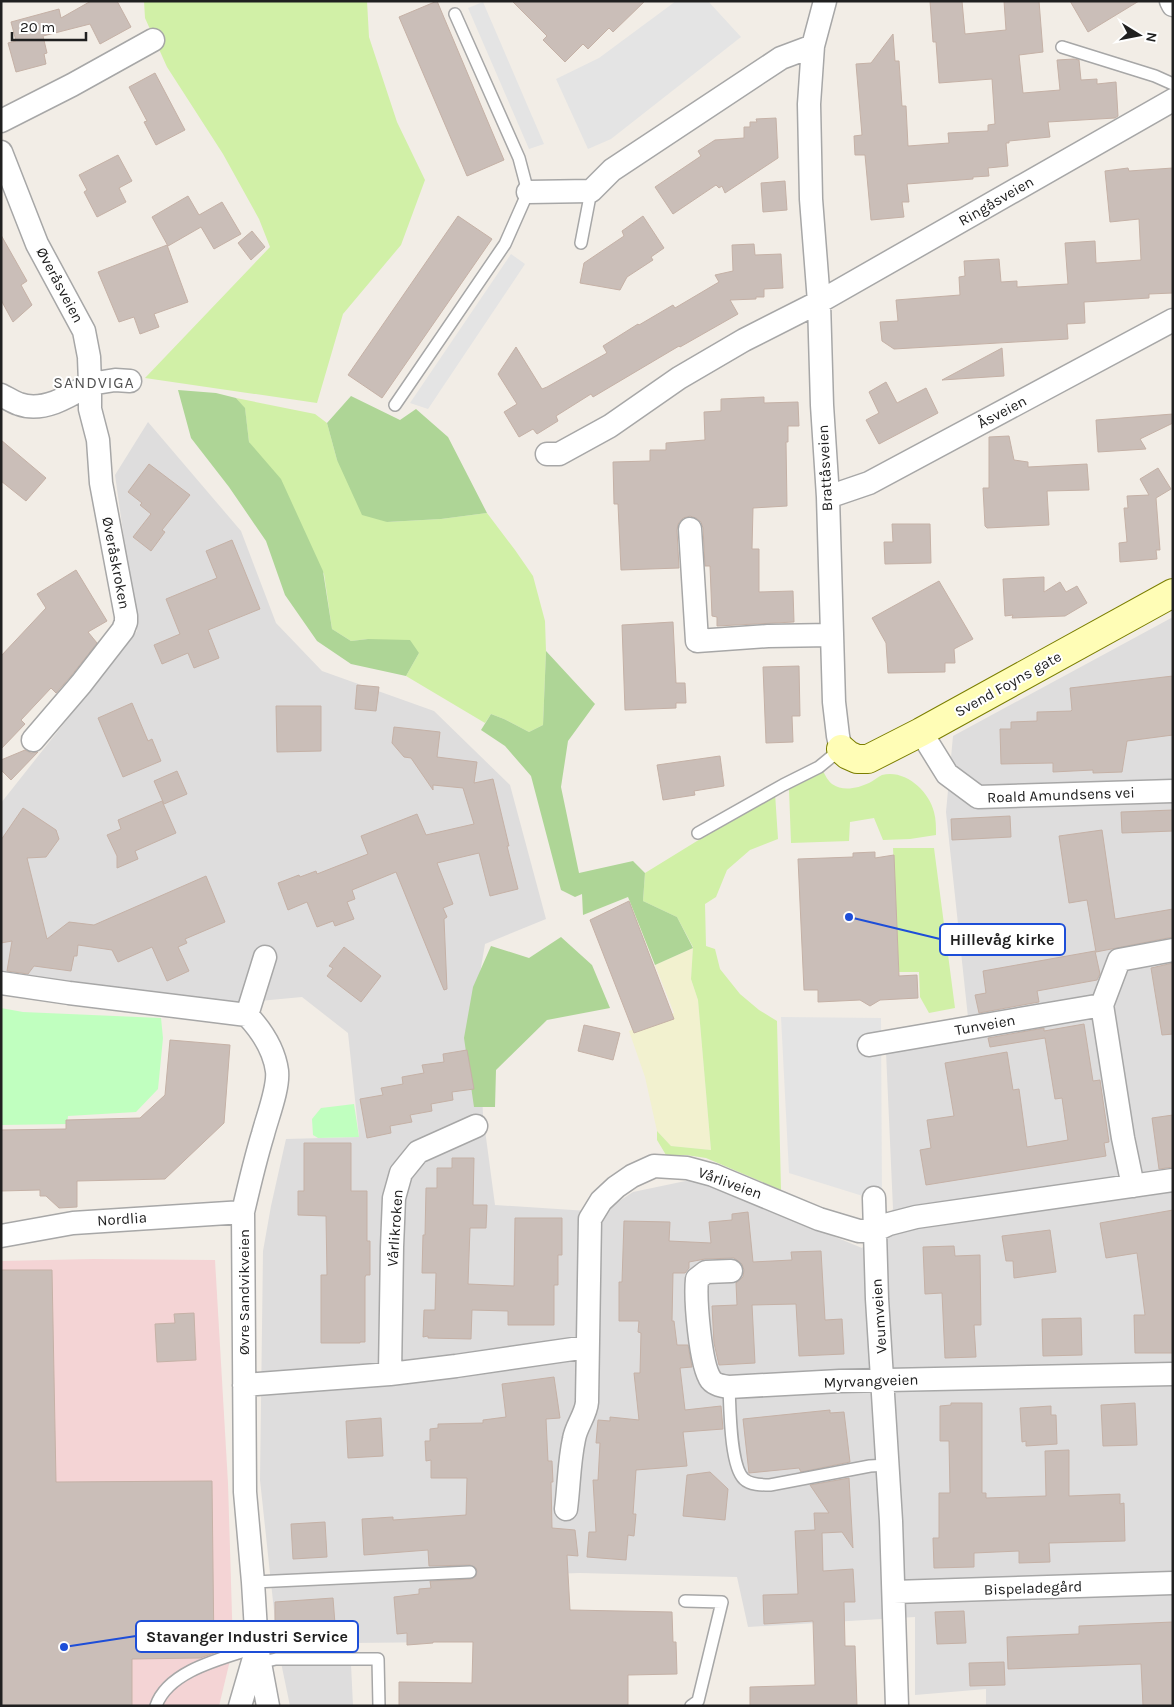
<svg xmlns="http://www.w3.org/2000/svg" width="1174" height="1707" font-family="Karla,sans-serif">
	<rect width="100%" height="100%" fill="#f2ede6"/>
	<path fill="#dedddd" d="M148 422 241 531 276 623 322 671 434 711 510 785 546 919 485 944 470 1032 482 1092 483 1115 495 1205 603 1212 633 1192 695 1179 862 1248 893 1209 886 1052 970 1036 946 812 953 736 1173 617V1706H986V1689L915 1695V1617L748 1627 737 1577 580 1573 449 1577V1642L350 1643 353 1706H290L278 1648 260 1480 263 1251 271 1206 286 1139 359 1137 348 1033 302 997 238 1003 1 975V803L137 631 115 475Z"/>
	<path fill="#f4d4d5" d="M93 1259 215 1260 228 1483 233 1648 219 1706H1V1261Z"/>
	<path fill="#f2f1cf" d="M693 948 691 979 698 1000 711 1150 671 1146 657 1131 645 1077 629 1031 674 1013 655 965Z"/>
	<path fill="#d1f0a7" d="M144 1H367L369 37 397 122 425 180 401 245 343 314 317 403 145 378 270 247 259 219 223 154 167 67 145 18Z
		M236 398 315 414 327 423 337 460 387 522 441 519 487 513 515 550 533 576 545 621 546 651 543 725 529 732 504 719 491 714 485 723 406 676 419 653 368 639 351 641 332 629 324 574 249 442 245 409Z
		M823 771C825 775 828 781 832 784 843 792 858 788 869 783 873 781 878 777 882 775 905 769 929 791 934 812 936 819 936 827 936 835L910 839 883 840 874 818 850 822 849 841 791 843 789 789Z
		M775 793 778 839 750 850 727 870 716 897 705 904 706 946 715 949 720 969 740 994 759 1010 777 1021 781 1190 706 1158 686 1155H666L657 1140V1131L671 1146 711 1150 698 1000 691 979 693 947 677 917 643 901 645 873Z
		M893 848H934L955 1008 929 1013 920 997 919 972H899Z"/>
	<path fill="#aed596" d="M178 390 216 393 236 398 245 408 249 442 281 479 323 571 332 629 351 641 368 639 410 640 419 653 406 676 351 664 317 641 285 595 266 541 229 487 191 438Z
		M351 396 400 420 416 409 448 437 487 513 441 519 387 522 362 515 337 460 327 423Z
		M546 651 595 704 568 741 561 787 579 873 633 861 645 873 643 901 677 917 693 948 655 965 628 897 583 915 582 894 575 897 561 890 531 776 505 746 481 730 491 714 504 719 529 732 543 725Z
		M561 937 592 965 610 1008 547 1020 496 1070 495 1107H474L464 1038 473 987 491 946 529 958Z"/>
	<path fill="#c0ffbf" d="M1 1008 23 1012 161 1018 163 1038 158 1089 136 1112 68 1116 67 1124 1 1125Z
		M354 1104 359 1137 318 1138 313 1135 312 1119 321 1108Z"/>
	<path fill="#e4e4e4" d="M676 1H708L741 37 611 139 588 149 556 79 599 58Z
		M483 2 544 144 529 149 468 8Z
		M511 254 525 264 428 409 410 403Z
		M781 1017 881 1018 882 1202 789 1173Z"/>
	<path fill="#cabeb8" stroke="#c5b1a6" d="M91 1H117L131 27 100 44 90 24 43 36 47 53 44 54 46 64 16 72 8 43 16 41 11 22 59 9 61 18Z
		M437 1 504 160 467 176 399 17Z
		M512 1H645L613 32 609 28 588 49 583 44 565 62 543 40 547 36Z
		M930 1H962L965 34 1006 30 1004 1H1039L1043 52 1019 55 1023 93 1060 90 1057 60 1074 59 1079 60 1081 80 1097 79V84L1116 82 1118 116 1115 118 1048 122 1050 137 1009 141V143H1006L1008 166 988 168 989 176 973 177V179L907 184 909 202H902L904 217 871 220 865 155H855L854 136 862 135 856 64 871 63 893 34 895 61H899L902 106H906L908 146 949 143 948 133 988 131V125L995 124 992 79 939 83 936 42H933Z
		M1070 1H1139L1088 32Z
		M155 73 185 130 156 145 144 122 147 121 129 87Z
		M776 118 778 158 725 193 722 186 719 188 716 185 673 214 655 187 701 156 698 151 715 140 744 138V127H750V122H757L756 119Z
		M118 155 132 181 119 188 126 202 97 217 84 192 87 190 79 175Z
		M1128 168 1129 171 1173 168V293L1149 294V298L1084 302 1085 323 1067 324 1068 339 894 349 882 341 880 322 898 321 896 300 960 295 959 277 965 276 964 261 999 259 1001 282 1017 281V287L1068 284 1065 243 1095 241 1096 263 1141 260 1139 219 1110 222 1105 171Z
		M785 181 787 210 763 212 761 183Z
		M188 196 199 215 222 202 241 234 214 249 201 227 168 246 152 217Z
		M458 216 492 239 382 398 348 375Z
		M643 216 664 248 651 257 653 260 627 277 620 290 580 283 584 263 624 236 622 231Z
		M252 231 265 247 251 260 238 243Z
		M1 235 27 281 21 285 32 305 13 322 1 300Z
		M754 244 755 255 781 254 783 288 764 289V297H756V299L730 300 738 314 680 347 679 346 593 397 591 394 556 416 558 421 537 434 533 429 519 437 504 412 517 404 498 374 516 347 542 389 547 387 607 353 603 346 638 324 639 325 673 305 675 308 719 282 715 275 733 271 732 245Z
		M167 245 188 302 154 314 159 327 140 334 134 317 119 322 98 272Z
		M1002 348 1004 376 942 380Z
		M886 382 897 403 926 388 938 413 879 444 866 420 879 413 869 392Z
		M764 397V403L798 402 799 426H788V442H786L787 506 753 508 752 549H759V592L793 591 794 622 717 626V617L712 616 710 566H705L703 528 701 522 696 518 690 516 683 518 678 524 677 530 679 568 621 570 618 504H614L613 462 650 461V450H666V443L705 440 704 412 721 411V399Z
		M1173 414V423L1140 439 1146 449 1098 452 1096 420Z
		M1009 436 1014 460 1028 462V467L1087 464 1089 490 1047 491 1049 525 987 528 985 526 983 488H989V437Z
		M1 440 46 478 26 501 1 481Z
		M149 464 190 495 162 530 165 532 151 551 133 537 151 514 140 505 142 503 128 492Z
		M1158 468 1171 489 1156 498 1160 550H1156L1157 559 1120 562 1119 543 1127 542 1124 508H1128L1127 496 1149 495 1140 479Z
		M892 524H930L931 563 885 564 884 542H893Z
		M232 540 260 609 208 630 219 658 194 668 188 653 162 664 154 645 180 634 166 599 217 578 206 551Z
		M76 570 107 621 88 632 97 643 71 676 56 693 51 688 21 720 25 724 1 749V656L46 608 37 594Z
		M1044 577V592L1060 582 1066 592 1077 586 1087 603 1065 616 1012 618 1013 615 1005 616 1003 579Z
		M939 581 973 639 954 649 955 663H945V672L888 673 886 643 872 618Z
		M673 622 676 683H685L686 703H676V708L625 710 622 625Z
		M799 666 800 716H792L793 742 766 743 763 667Z
		M1173 676V735L1127 741 1122 772 1093 773V770L1053 772V763L1001 764 1000 729H1011V722L1037 721V712L1071 711 1072 710 1070 688Z
		M357 685 379 687 376 711 355 709Z
		M132 703 148 741 152 739 161 761 123 777 98 718Z
		M276 706H321V751L277 752Z
		M394 727 440 732 437 757 477 762 474 783 493 779 509 846H507L518 889 490 896 479 853 437 863 453 904 443 908 447 917 444 919 447 989 444 990 396 872 352 890 355 899 347 902 354 919 335 926 333 921 317 927 307 902 288 910 278 883 299 875 300 877 316 871 317 874 368 854 361 836 417 814 426 835 474 824 463 788 433 785V790L411 758 404 757 392 743Z
		M25 750 31 753 38 752 11 780 1 770V760Z
		M720 756 724 786 694 791 695 795 663 800 657 765Z
		M177 771 187 794 164 804 154 781Z
		M162 801 176 833 135 851 138 859 117 868V856L107 835 121 829 118 820Z
		M23 808 56 830 59 839 46 857 27 858 47 939 69 922 94 925 206 876 225 922 185 939 187 943 178 947 189 971 167 981 152 947 118 962 112 950 78 945 77 956H74L71 971 34 966 28 974 7 971 12 941 1 943V840Z
		M1173 810V831L1122 833 1121 812Z
		M1010 816 1011 837 952 840 951 819Z
		M1102 830 1115 919 1173 909V937L1096 952 1087 900 1069 903 1059 836Z
		M875 852V858L894 855 899 976 917 975 918 998 880 1000 870 1006 860 1000 818 1002V990H804L798 859 853 857V853Z
		M629 901 674 1019 634 1033 590 920Z
		M344 947 381 976 361 1002 327 976 333 968 329 966Z
		M1095 951 1100 974 1097 980 1037 991 1039 1002 979 1013 975 995 986 993 983 971Z
		M1173 963V1034L1162 1035 1151 968Z
		M1084 1024 1093 1081 1100 1080 1109 1142 1104 1143 1106 1156 926 1185 920 1150 931 1148 927 1120 954 1116 945 1063 1007 1052 1013 1090 1019 1089 1027 1147 1068 1140 1062 1098 1055 1099 1045 1038 990 1047 988 1038 1044 1028V1031Z
		M584 1025 620 1033 613 1060 578 1051Z
		M170 1040 230 1045 224 1123 165 1179 77 1181V1207L59 1208 46 1196H40V1190L1 1191V1130L66 1129V1120L140 1118 165 1095Z
		M467 1050 474 1089 452 1092 453 1100 431 1104 432 1111 410 1115 412 1122 390 1126 391 1133 367 1138 360 1099 383 1095 381 1088 403 1084 402 1077 424 1073 422 1065 444 1062 443 1054Z
		M1173 1115V1167L1159 1169 1152 1118Z
		M304 1143H351V1191H367V1241H370V1275H366L365 1277V1342H360V1343H321V1275H327L326 1216 298 1215V1191H304Z
		M452 1158H474L473 1205H487L486 1228H470L468 1284 514 1286 515 1218H562V1255H558V1285H554V1325H508V1311L472 1310 471 1339 428 1338V1336L423 1337 424 1310H435L436 1273H422L423 1235H425L426 1188H437V1168H452Z
		M1173 1210V1353H1135L1134 1315H1145L1137 1253 1106 1258 1100 1223Z
		M748 1212 753 1262 792 1260 791 1252 821 1251 825 1320 842 1319 844 1354 799 1356 796 1304 752 1305 755 1363 719 1365 714 1343 712 1306 737 1305 736 1283 743 1277 744 1270 742 1264 734 1258 705 1259 689 1262V1268L685 1273H673L672 1321H674L677 1345H688L692 1367 680 1368 685 1410 721 1406 723 1429 683 1432 687 1466 636 1470 633 1514H636L634 1536 628 1535 626 1560 587 1557 589 1532H596L593 1480H598L600 1443H596L598 1420 610 1421V1417L639 1420 634 1373H640L641 1333 638 1332 639 1321H619V1282H622L624 1221 670 1222 669 1241 711 1243 709 1222 732 1220V1214Z
		M1050 1230 1056 1272 1014 1278 1013 1261H1006L1002 1236Z
		M954 1246 955 1256 980 1255 981 1325H974L976 1357 945 1358 942 1293 925 1294 923 1247Z
		M1 1270H52L56 1482 212 1481 214 1653 200 1658 132 1659V1706H1Z
		M194 1313 196 1360 157 1362 155 1324 175 1323 174 1314Z
		M1081 1318 1082 1355 1043 1356 1042 1319Z
		M554 1377 560 1418 546 1419 548 1461H552L553 1482H551L552 1528 575 1530 578 1556 567 1555 570 1610 672 1612 673 1642H676L677 1674 628 1675V1706H399V1682L472 1683 473 1642H433V1643L407 1645V1633L397 1634 394 1597 419 1594V1589L431 1588 430 1581 471 1579 476 1576 477 1571 476 1568 470 1565 429 1566 428 1550 364 1555 362 1519 393 1517V1520L466 1515 467 1478H431V1460L426 1461 425 1441H430V1429L438 1428V1424L483 1423V1420L506 1417 502 1384Z
		M951 1403H982V1493H986V1498L1046 1496 1045 1451 1069 1450V1496L1120 1494V1504L1124 1503 1125 1541 1049 1543 1050 1562 1019 1563V1551L974 1553V1567L934 1568 933 1538H939V1493H950L949 1441H940V1406L951 1405Z
		M1135 1403 1137 1445 1103 1446 1101 1405Z
		M1051 1406V1415H1056L1057 1444 1026 1446V1441L1022 1442 1020 1408Z
		M830 1410V1413L844 1412 850 1462 801 1472 799 1468 749 1473 743 1419Z
		M381 1418 383 1456 348 1458 346 1421Z
		M710 1472 728 1489 725 1520 683 1516 687 1475Z
		M849 1478 853 1548 842 1532 822 1533 823 1571 853 1569 855 1602H844L845 1646H855L857 1706H750V1687L815 1685 813 1621 764 1624 763 1595 798 1594 795 1531 815 1530 814 1513H829L810 1485Z
		M325 1522 327 1557 293 1559 291 1524Z
		M333 1598 336 1637 282 1640 275 1628V1602Z
		M964 1611 966 1643 937 1644 935 1612Z
		M1173 1622V1706H1143L1141 1664 1008 1669 1007 1637 1079 1634V1626Z
		M1004 1662 1005 1685 970 1686 969 1663Z"/>
	<g fill="none" stroke-linecap="round" stroke-linejoin="round">
		<defs>
			<path id="lane" d="M1062 47 1155 76 1173 84
				M581 243 591 191
				M395 405 505 244 528 192 519 158 455 14
				M698 833 783 785 819 767 841 749
				M729 1387C730 1408 730 1466 744 1479 750 1485 762 1485 770 1485L870 1466 888 1465
				M253 1582 470 1572
				M685 1601 722 1602 698 1701 691 1706
				M258 1663 276 1659H378L379 1706
				M156 1706C168 1670 224 1658 257 1647"/>
			<path id="street" d="M825 1 813 46 809 104 811 199 819 302 822 405 828 497 834 702 838 736 841 749
				M1171 1 1173 5
				M1 121 72 85 153 40
				M1 152 37 244 84 331 89 357 90 384 115 380 130 381
				M528 192 591 191 612 170 781 58 813 46
				M1 395C7 398 13 402 19 404 43 413 70 396 90 384V409L98 440 101 483 126 616V622L123 630 81 684 33 740
				M547 454H559L610 426 679 378 744 340 819 302 1173 100
				M828 497 869 483 1173 320
				M690 529 697 641 768 636 832 635
				M921 732 947 774 978 797 1173 791
				M265 957 247 1015C262 1031 274 1049 277 1071 279 1088 267 1118 263 1134 255 1160 249 1186 243 1212L245 1492 253 1582 257 1647 268 1706
				M1 983 69 993 247 1015
				M1102 1005 1123 1138 1133 1186
				M869 1045 1102 1005 1119 960 1173 950
				M874 1198 877 1299 891 1521 897 1706
				M1 1236 73 1223 243 1212
				M731 1271 706 1272 697 1279C695 1298 700 1365 711 1380 715 1385 723 1386 729 1387L840 1381 1173 1374
				M390 1374 392 1247 394 1198 401 1173 418 1152 476 1126
				M244 1385 390 1374 456 1366 587 1347
				M566 1509C569 1486 569 1462 574 1439 576 1426 586 1415 587 1402L590 1219 601 1201 616 1187 632 1176 654 1166 687 1168 713 1175 819 1219 859 1231H874L889 1224 916 1217 1173 1180
				M894 1592 1173 1583
				M240 1706 256 1651"/>
			<path id="secondary" d="M841 749 848 755 857 759H868L921 732 1173 593"/>
		</defs>
		<use href="#lane" stroke="#a7a7a7" stroke-width="14"/>
		<use href="#street" stroke="#a7a7a7" stroke-width="25"/>
		<use href="#secondary" stroke="#7b7e00" stroke-width="30"/>
		<use href="#lane" stroke="#fff" stroke-width="11"/>
		<use href="#street" stroke="#fff" stroke-width="22"/>
		<use href="#secondary" stroke="#fffdb6" stroke-width="28"/>
	</g>
	<g text-anchor="middle" dominant-baseline="central" stroke-width="4" stroke-linejoin="round" paint-order="stroke">
		<g font-size="15" fill="#202020" stroke="#fff">
			<text transform="translate(996 201) rotate(-30)">Ringåsveien</text>
			<text transform="translate(60 285) rotate(62)">Øveråsveien</text>
			<text transform="translate(1002 412) rotate(-28)">Åsveien</text>
			<text transform="translate(825 468) rotate(-93)">Brattåsveien</text>
			<text transform="translate(116 563) rotate(79)">Øveråskroken</text>
			<text transform="translate(1008 684) rotate(-29)">Svend Foyns gate</text>
			<text transform="translate(1061 795) rotate(-2)">Roald Amundsens vei</text>
			<text transform="translate(985 1025) rotate(-10)">Tunveien</text>
			<text transform="translate(730 1183) rotate(20)">Vårliveien</text>
			<text transform="translate(122 1219) rotate(-4)">Nordlia</text>
			<text transform="translate(395 1228) rotate(-86)">Vårlikroken</text>
			<text transform="translate(244 1292) rotate(-90)">Øvre Sandvikveien</text>
			<text transform="translate(879 1316) rotate(-94)">Veumveien</text>
			<text transform="translate(871 1381) rotate(-2)">Myrvangveien</text>
			<text transform="translate(1033 1588) rotate(-2)">Bispeladegård</text>
		</g>
		<g font-size="16" letter-spacing="1" fill="#535353" stroke="#fff">
			<text x="94" y="382">SANDVIGA</text>
		</g>
	</g>
	<path fill="none" stroke="#1d4ed8" stroke-width="2" d="M849 917L940 939M64 1647L136 1636"/>
	<g fill="#1d4ed8" stroke="#fff" stroke-width="2">
		<circle cx="849" cy="917" r="5"/>
		<circle cx="64" cy="1647" r="5"/>
	</g>
	<g fill="#fff" stroke="#1d4ed8" stroke-width="2">
		<rect x="940" y="924" width="125" height="31" rx="5"/>
		<rect x="136" y="1621" width="222" height="31" rx="5"/>
	</g>
	<g font-size="16" text-anchor="middle" font-weight="bold" fill="#202020">
		<text x="1002" y="945">Hillevåg kirke</text>
		<text x="247" y="1642">Stavanger Industri Service</text>
	</g>
	<rect width="1174" height="1707" fill="none" stroke="#202020" stroke-width="5"/>
	<g transform="translate(1139 35) rotate(100)" stroke="#ffffff" stroke-width="4" paint-order="stroke">
	<path d="M0-4L9 19L0 12L-9 19Z" fill="#202020"/>
	<text y="-8" font-size="14" font-weight="bold" text-anchor="middle" fill="#202020">N</text>
	</g>
	<path d="M12 32v8h74v-8" fill="none" stroke="#202020" stroke-width="2.5"/>
	<text x="20" y="32" font-size="15" fill="#202020" stroke="#ffffff" stroke-width="4" paint-order="stroke">20 m</text>
</svg>
